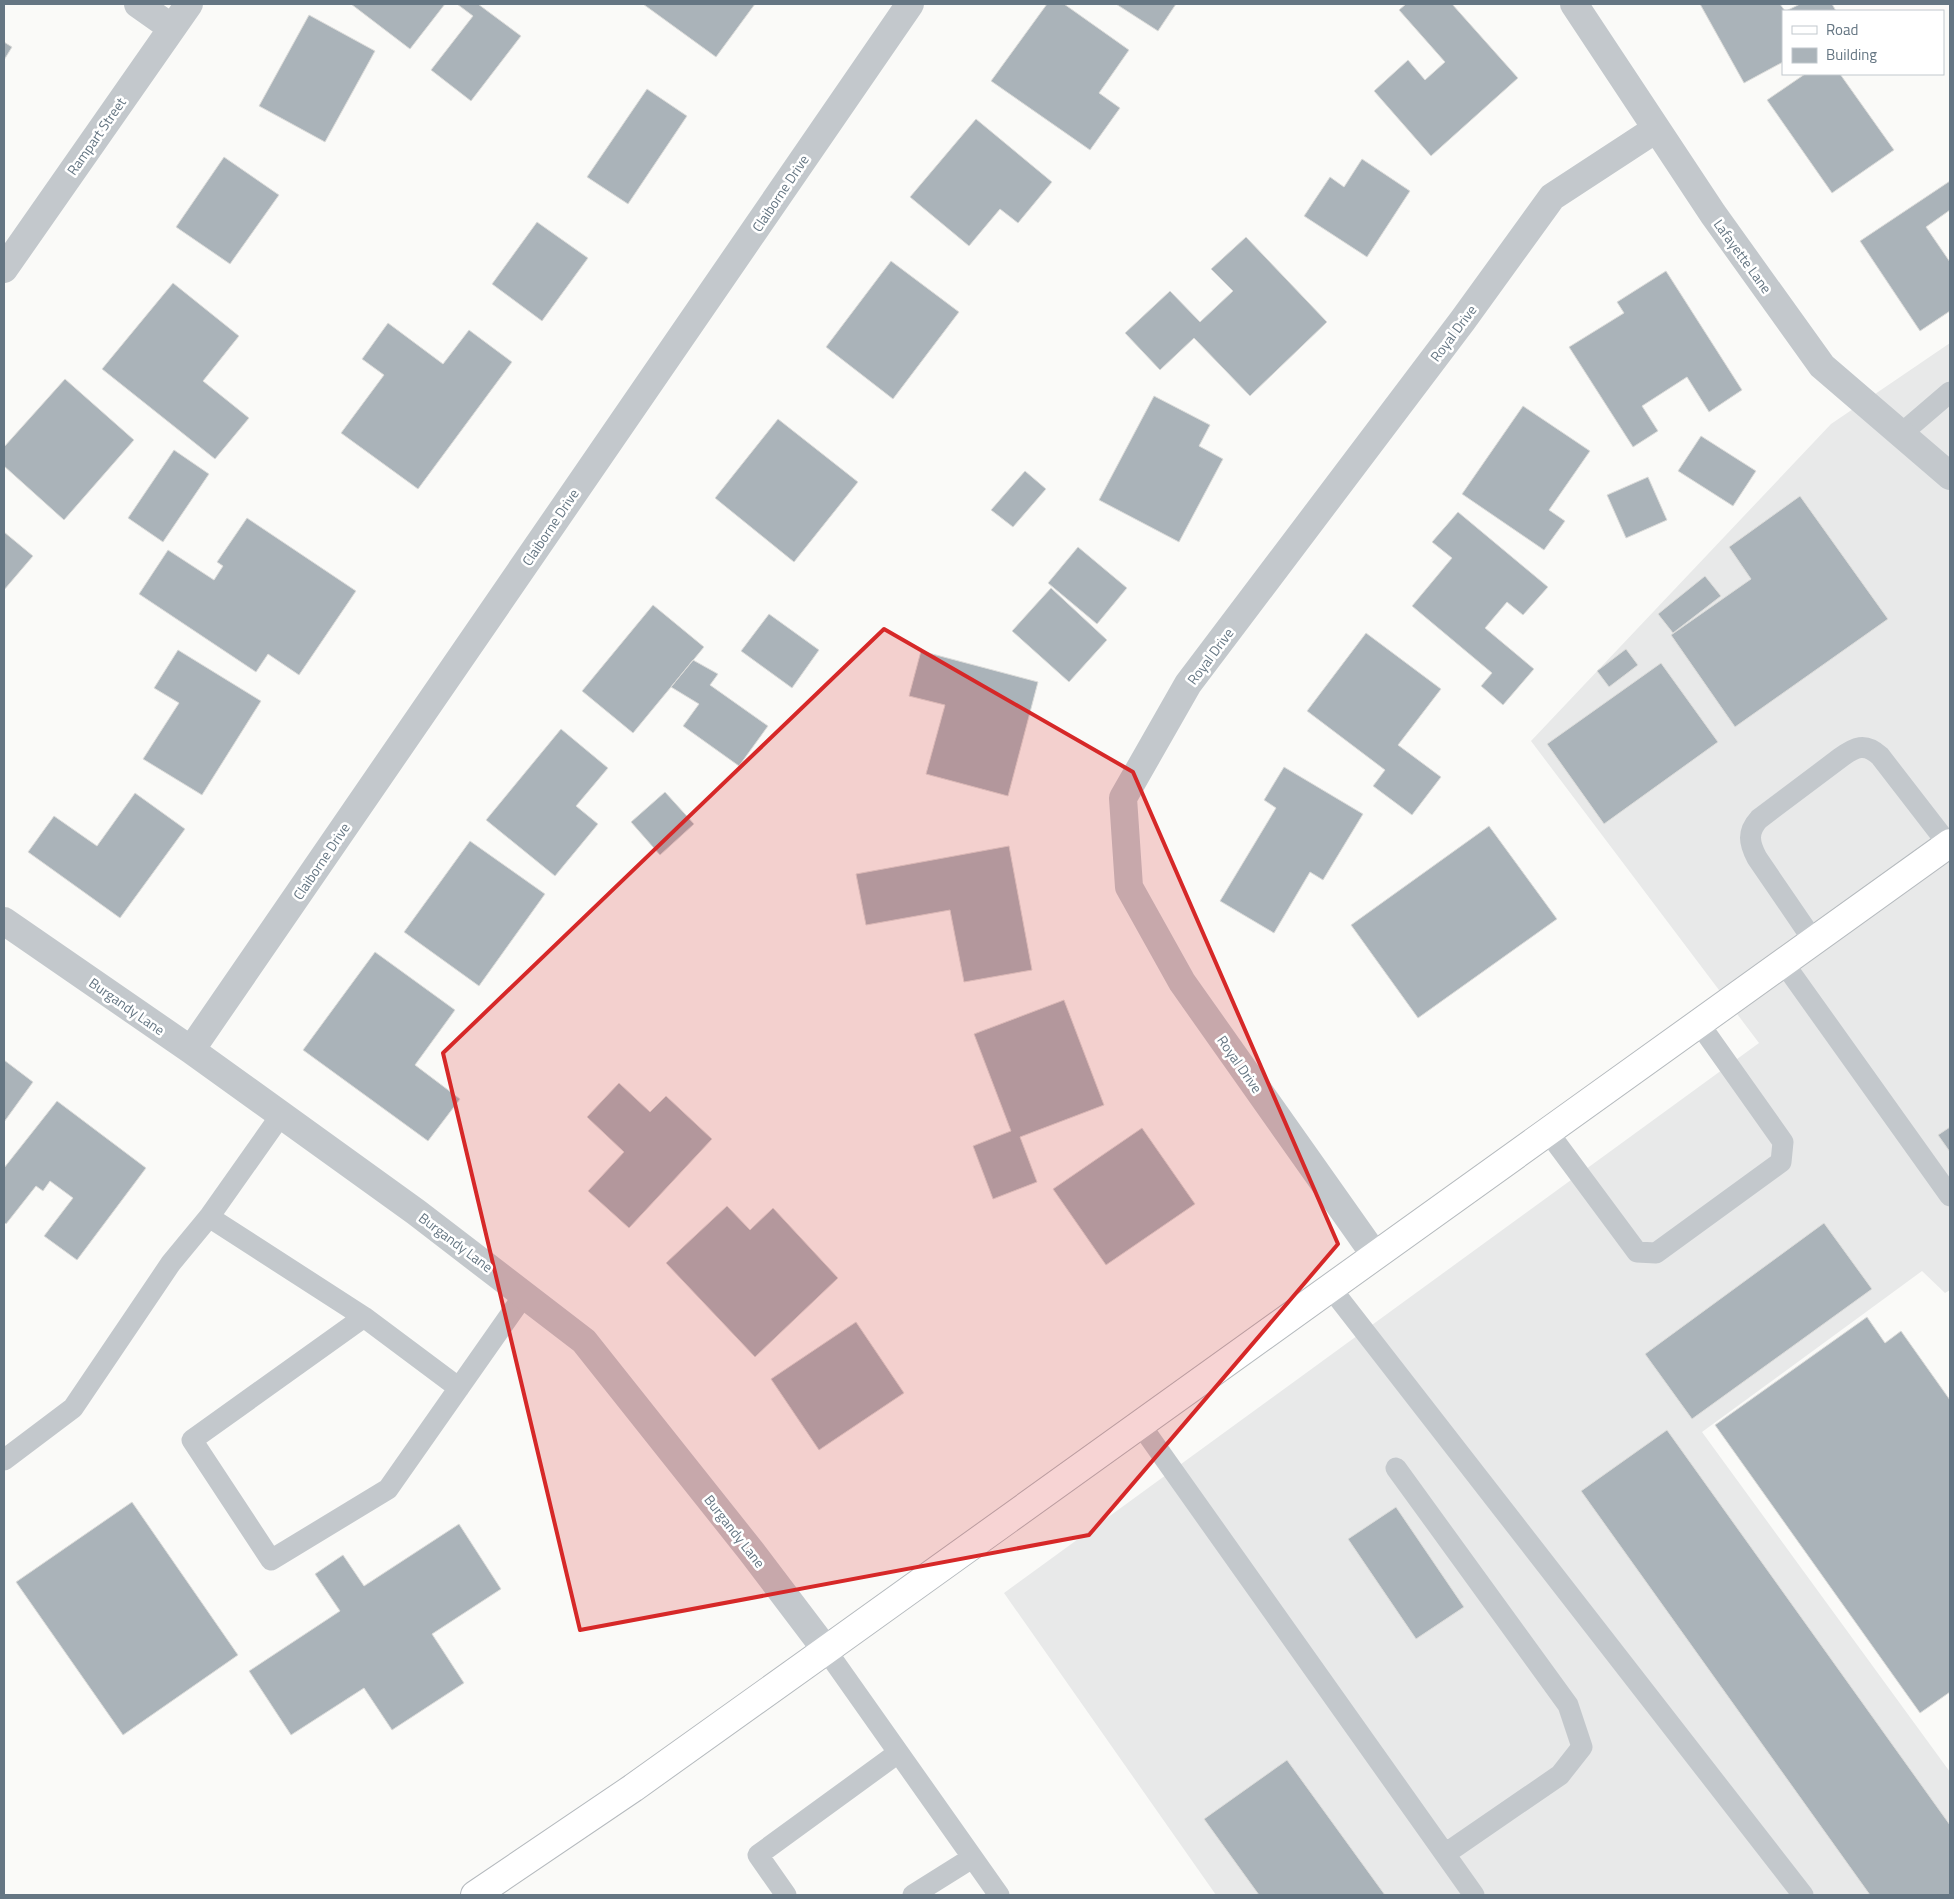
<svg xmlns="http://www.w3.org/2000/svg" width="1954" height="1899" font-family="'Titillium Web',sans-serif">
	<rect width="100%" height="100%" fill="#fafaf8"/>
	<path fill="#e8e9e9" d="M1950 343V1290L1945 1293 1922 1271 1702 1432 1950 1772V1895H1216L1004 1593 1759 1043 1531 741 1831 424Z"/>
	<path fill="#aab3b9" stroke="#dcdcda" d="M351 4H445L410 49Z
		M457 4H478L521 36 471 101 431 70 473 16Z
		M643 4H755L716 57Z
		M1047 4H1064L1129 50 1099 93 1120 108 1090 150 991 81Z
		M1116 4H1176L1158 31Z
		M1406 4H1452L1518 78 1431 156 1374 91 1408 60 1425 80 1445 62 1399 10Z
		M1700 4H1780L1785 11H1783V62L1744 83Z
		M1800 4H1832L1836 11H1786Z
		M309 15 375 51 325 142 259 106Z
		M4 42 12 47 4 60Z
		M1805 74H1840L1894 150 1832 193 1767 100Z
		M647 89 687 116 628 204 587 177Z
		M976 119 1052 182 1018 223 1000 209 969 246 910 197Z
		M224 157 279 195 230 264 176 227Z
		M1362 159 1410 191 1367 257 1304 216 1330 177 1344 187Z
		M1950 181V210L1926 227 1950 262V311L1920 331 1860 241Z
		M537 222 588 258 542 321 492 284Z
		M1246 237 1327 322 1250 396 1194 338 1160 370 1125 333 1170 291 1200 322 1233 291 1211 269Z
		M891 261 959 312 893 399 826 347Z
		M1666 271 1742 390 1709 412 1687 377 1642 406 1658 431 1633 447 1569 347 1624 313 1617 302Z
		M173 283 239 336 203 381 249 418 215 459 102 369Z
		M388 323 443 364 469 330 512 362 418 489 341 433 384 375 362 359Z
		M65 379 134 440 64 520 4 466V447Z
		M1154 396 1210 425 1199 446 1223 459 1179 542 1099 500Z
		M1523 406 1590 451 1549 510 1565 521 1544 550 1462 494Z
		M778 419 858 482 794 562 715 498Z
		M1701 436 1756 471 1733 506 1678 471Z
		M174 450 209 474 163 542 128 518Z
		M1025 471 1046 489 1013 527 991 510Z
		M1648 477 1667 520 1626 538 1607 495Z
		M1800 496 1888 619 1735 727 1671 635 1751 579 1729 547Z
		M1458 512 1548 587 1523 615 1507 602 1485 628 1534 669 1503 705 1481 686 1492 673 1412 606 1452 558 1432 542Z
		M247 518 356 591 299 675 268 654 256 672 139 594 168 550 214 580 223 566 217 562Z
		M4 532 33 556 4 590Z
		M1078 547 1127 588 1097 624 1048 583Z
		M1705 576 1721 596 1673 633 1658 614Z
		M1051 588 1107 640 1069 682 1012 631Z
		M653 605 704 647 633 733 582 691Z
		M769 614 819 650 792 688 741 651Z
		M1366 633 1441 689 1398 745 1441 777 1412 815 1373 786 1385 770 1307 711Z
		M1626 649 1638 665 1609 687 1597 671Z
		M178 650 261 701 202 795 143 759 179 703 154 688Z
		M921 651 1038 682 1008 796 926 774 945 705 909 696Z
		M693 660 718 674 710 685 768 726 739 766 683 726 699 704 671 687Z
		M1661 663 1718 742 1604 824 1547 744Z
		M561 729 608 768 576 806 598 824 555 876 486 820Z
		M1284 767 1363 814 1323 880 1310 872 1274 933 1220 901 1276 808 1264 800Z
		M665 792 694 824 660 855 631 822Z
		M135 793 185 829 120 918 28 852 54 816 97 846Z
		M1489 826 1557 919 1418 1018 1351 925Z
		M470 841 545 894 479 986 404 932Z
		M1009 846 1032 970 964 982 950 910 866 925 856 874Z
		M375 952 455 1010 415 1065 460 1099 428 1141 303 1050Z
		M1064 1000 1104 1105 1020 1137 1037 1182 993 1199 973 1146 1011 1131 974 1034Z
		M4 1060 33 1082 4 1122Z
		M619 1083 650 1112 666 1096 712 1139 629 1228 588 1191 624 1152 587 1117Z
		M57 1101 146 1168 77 1260 44 1236 73 1198 50 1181 43 1191 36 1186 6 1224 4 1222V1168Z
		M1950 1127V1152L1938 1135Z
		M1142 1128 1195 1204 1106 1265 1053 1189Z
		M727 1206 750 1230 773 1208 838 1278 755 1357 666 1263Z
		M1824 1223 1872 1289 1692 1419 1645 1354Z
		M1867 1317 1885 1343 1901 1331 1950 1400V1692L1920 1713 1715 1425Z
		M856 1322 904 1393 819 1450 771 1379Z
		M1667 1430 1950 1825V1895H1870L1581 1491Z
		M132 1502 238 1655 123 1735 16 1582Z
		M1396 1507 1464 1607 1416 1639 1348 1539Z
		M459 1524 501 1589 432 1634 464 1683 392 1730 364 1688 291 1735 249 1671 340 1611 315 1574 343 1555 364 1586Z
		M1287 1760 1385 1895H1259L1204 1819Z"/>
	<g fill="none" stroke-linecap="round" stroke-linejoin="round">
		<defs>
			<path id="primary" d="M475 1895 633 1788 826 1650 1950 843"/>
		</defs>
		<use href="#primary" stroke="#b5babe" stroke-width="30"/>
		<path stroke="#c3c8cc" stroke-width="21" d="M1901 434 1950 392
			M1813 940 1757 858C1749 843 1747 832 1759 819L1840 758C1855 747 1865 742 1880 756L1948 844
			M1783 962 1950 1196
			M1548 1132 1637 1252 1656 1253 1781 1162 1783 1142 1698 1022
			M209 1217 364 1317 192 1440 271 1560 388 1489 524 1295
			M1330 1287 1803 1895
			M364 1317 459 1388
			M1140 1424 1474 1895
			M4 1460 73 1408 171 1263 209 1217 281 1115
			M1396 1468 1568 1705 1582 1747 1560 1775 1445 1854
			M826 1650 999 1895
			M786 1895 758 1855 898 1753
			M913 1895 972 1858"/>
		<path stroke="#c3c8cc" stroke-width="28" d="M138 4 172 28
			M1574 4 1713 214 1822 366 1950 476
			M4 269 189 4
			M4 921 191 1050 416 1212 584 1341 751 1551 826 1650
			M191 1050 910 4
			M1374 1254 1182 982 1129 887 1123 798 1188 684 1463 320 1552 197 1656 129"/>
		<use href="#primary" stroke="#fff" stroke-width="28"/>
	</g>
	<path fill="#d62828" fill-opacity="0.2" stroke="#d62828" stroke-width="4" stroke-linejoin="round" d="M884 629 1133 772 1338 1244 1089 1535 580 1630 443 1053Z"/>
	<g text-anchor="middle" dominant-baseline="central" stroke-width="5" stroke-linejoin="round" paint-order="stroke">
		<g font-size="14" fill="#657683" stroke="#fff">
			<text transform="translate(96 136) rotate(-55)">Rampart Street</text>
			<text transform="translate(780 193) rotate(-56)">Claiborne Drive</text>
			<text transform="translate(1743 256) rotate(54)">Lafayette Lane</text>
			<text transform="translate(1453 333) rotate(-53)">Royal Drive</text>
			<text transform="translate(550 527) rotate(-56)">Claiborne Drive</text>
			<text transform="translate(1210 656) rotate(-53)">Royal Drive</text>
			<text transform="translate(321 861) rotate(-56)">Claiborne Drive</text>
			<text transform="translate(127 1006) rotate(35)">Burgandy Lane</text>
			<text transform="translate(1240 1064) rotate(55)">Royal Drive</text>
			<text transform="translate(456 1242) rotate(37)">Burgandy Lane</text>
			<text transform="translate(735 1531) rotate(52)">Burgandy Lane</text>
		</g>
	</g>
	<rect width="1954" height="1899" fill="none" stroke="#657683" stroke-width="10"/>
	<rect x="1782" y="10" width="162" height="65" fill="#ffffff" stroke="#c1c8cd"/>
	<rect x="1792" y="26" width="25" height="8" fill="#ffffff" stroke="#c1c8cd"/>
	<text x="1826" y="35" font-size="15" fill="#657683">Road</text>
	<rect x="1792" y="48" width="25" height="15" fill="#aab3b9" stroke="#c1c8cd"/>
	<text x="1826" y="60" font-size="15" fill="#657683">Building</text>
</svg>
